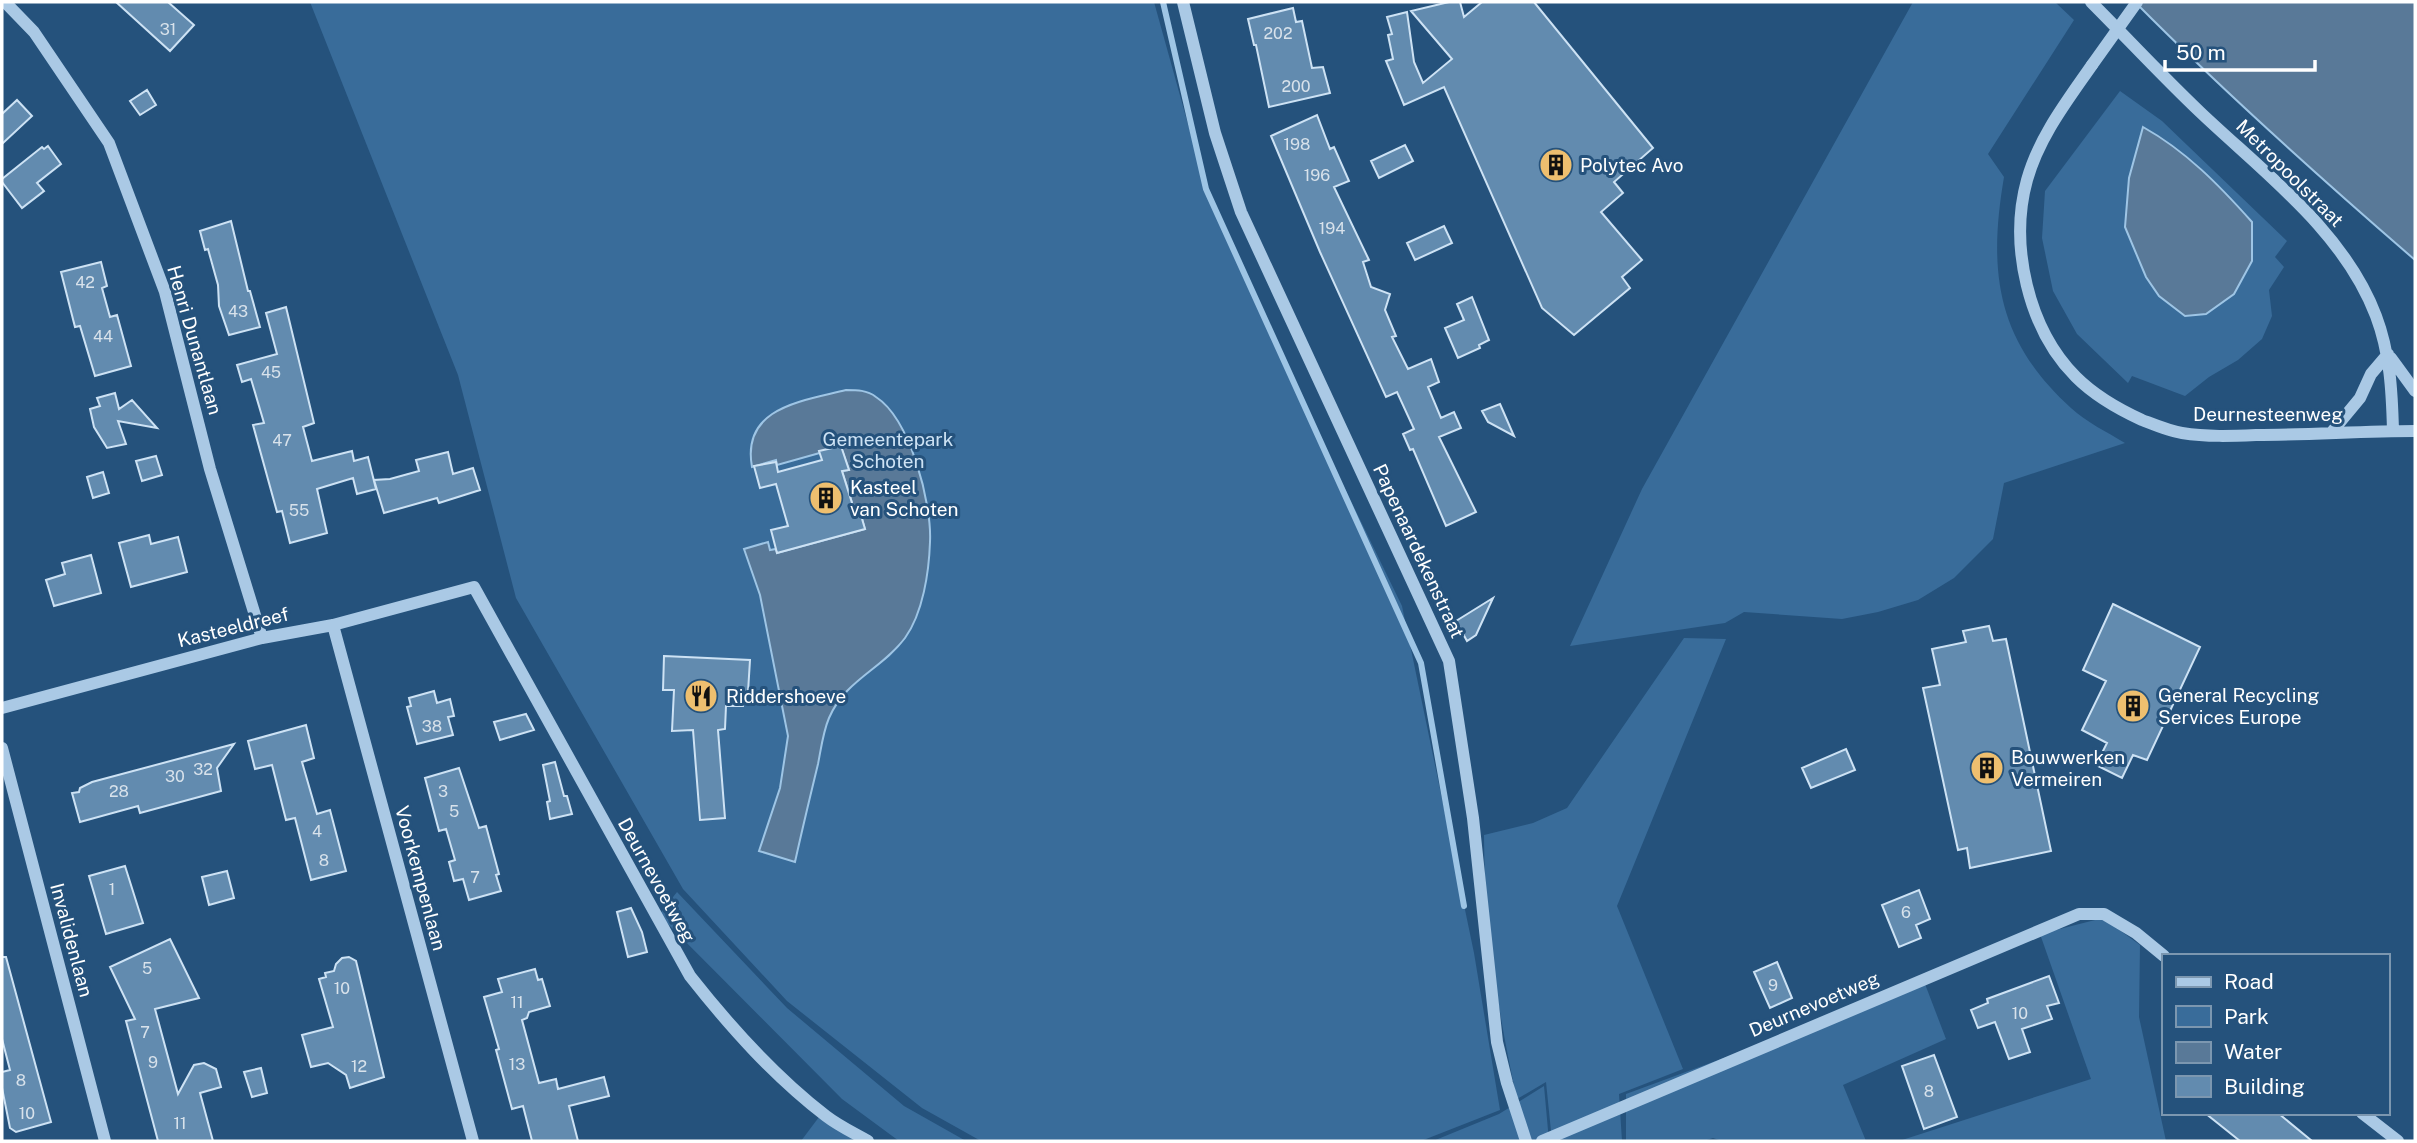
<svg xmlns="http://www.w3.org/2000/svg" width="2417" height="1143" font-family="'Public Sans',sans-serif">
	<rect width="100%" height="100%" fill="#25527c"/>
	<path fill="#396c9a" d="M310 2H1154L1206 189 1281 357 1402 606 1474 953 1500 1110 1421 1141H981L922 1108 787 1001 683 889 516 598 458 375Z
		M1913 2H2055L2074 20 1988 154 2004 177C1988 271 1996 340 2071 408 2086 422 2107 432 2125 443L2004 483 1993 539 1954 578 1918 600 1878 612 1842 619 1744 612 1725 623 1570 646 1642 489Z
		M2120 91 2162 121 2287 241 2275 257 2284 267 2269 290 2272 316 2262 339 2238 360 2209 377 2185 396 2132 376 2128 383 2077 334 2053 291 2042 238 2045 191Z
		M1684 638 1726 639 1617 906 1683 1069 1619 1094 1622 1141H1552L1546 1082 1517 1099C1498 1013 1484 924 1484 835L1533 823 1567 808Z
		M677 892 787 1008 904 1106 966 1141H899L842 1099 659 915Z
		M2103 918 2140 945 2139 1017 2166 1141H1899L2091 1079 2040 934Z
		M1925 984 1946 1039 1843 1085 1866 1141H1722L1713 1138 1704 1141H1626V1094Z
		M1544 1086 1549 1141H1433L1499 1114Z
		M825 1109 867 1141H801Z"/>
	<path fill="#597998" stroke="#9ec5e5" stroke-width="2" d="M2135 2H2415V260C2319 177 2224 92 2135 2Z
		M2143 127C2186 151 2219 185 2252 222V261L2234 294 2206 314 2185 316 2159 296 2146 277 2125 227 2129 178Z
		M846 390C857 390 867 390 876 397 910 419 932 503 930 542 929 572 923 613 905 638 882 669 845 680 829 718 823 732 821 749 818 764 810 797 802 830 795 862L759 851 780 788 788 736 760 595 744 549 768 542 770 550 776 549 777 553 865 529 858 505 853 506 842 471 849 470 841 447 777 465 776 460 752 467C741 407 803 401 846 390Z"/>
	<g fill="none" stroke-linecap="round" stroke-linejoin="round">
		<path stroke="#9ec5e5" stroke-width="6" d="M1163 2 1206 189 1421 663 1464 906"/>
	</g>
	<path fill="#628baf" stroke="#cde2f4" stroke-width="2" d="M116 2H168L194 25 170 51Z
		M1449 2H1460L1464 17 1482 2H1534L1653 148 1614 182 1623 193 1601 212 1642 260 1622 277 1630 288 1574 335 1542 308 1444 87 1404 105 1386 61 1393 59 1388 35 1392 34 1387 17 1407 12 1414 62 1423 83 1452 59 1411 11Z
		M1293 8 1296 22 1302 21 1312 68 1323 67 1330 93 1269 107 1256 45H1254L1248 19Z
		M147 90 156 105 140 115 130 101Z
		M17 100 32 116 2 144V114Z
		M1317 115 1330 149 1334 147 1349 181 1334 187 1369 260 1363 262 1371 287 1390 294 1385 310 1396 336 1392 337 1408 369 1431 359 1439 382 1428 387 1441 418 1454 412 1461 428 1439 437 1476 512 1446 526 1413 449 1410 450 1403 434 1414 429 1397 392 1386 397 1320 252 1271 136Z
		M1405 145 1413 161 1379 178 1371 161Z
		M48 146 61 164 37 183 44 191 22 208 2 182V179L42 147 44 149Z
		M231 221 248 291H250L260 327 229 335 219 306 218 285 208 249 205 250 200 231Z
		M1444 226 1452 243 1415 260 1407 243Z
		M101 262 107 286 102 288 110 317 117 315 131 366 95 376 80 326 75 327 61 272Z
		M1472 297 1489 340 1479 345 1480 348 1458 358 1445 328 1464 320 1457 304Z
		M286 307 314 423 303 427 312 461 352 451 354 461 368 457 376 489 357 494 353 478 317 489 327 533 290 543 282 511 277 512 253 425 264 423 251 379 242 382 237 365 277 354 266 313Z
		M115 393 119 409 132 400 157 428 118 421 126 444 107 448 94 427 90 409 100 406 97 398Z
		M1500 404 1514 436 1488 422 1482 411Z
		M841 446 849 470 842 471 853 506 858 505 865 529 777 553 771 530 788 526 776 484 760 488 754 466 776 462 778 472 822 460 819 451Z
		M448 452 453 474 473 468 480 490 439 503 437 498 384 513 374 480 390 479 419 471 416 460Z
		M156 456 162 475 142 481 136 461Z
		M103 472 109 493 93 498 87 477Z
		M149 535 151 544 178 537 187 572 131 587 119 543Z
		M91 555 101 593 54 606 46 580 65 574 62 563Z
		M1493 598 1476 635 1467 641 1456 621Z
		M2113 604 2200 647 2147 760 2133 755 2122 778 2096 765 2107 743 2082 730 2106 681 2083 670Z
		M1989 626 1993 641 2006 639 2051 851 1970 868 1967 848 1958 850 1923 688 1940 685 1932 649 1966 642 1963 631Z
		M664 656 750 660 748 692H744L743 706H726L725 729 718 730 725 818 700 820 693 730 672 731 674 690H663Z
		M434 691 437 703 450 699 454 716 448 717 453 735 417 744 407 707 411 706 409 698Z
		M526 714 534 730 500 740 494 722Z
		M306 725 314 758 302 762 317 814 330 810 346 871 311 880 295 818 286 820 272 765 255 769 248 741Z
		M234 744 217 768 221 791 140 813 138 806 80 822 72 793 79 792 80 788 92 782Z
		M1846 749 1855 770 1811 788 1802 768Z
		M555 762 564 796H567L572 814 550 819 547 802 550 801 543 765Z
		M459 768 479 828 486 826 499 874 496 875 501 891 469 900 463 879 454 881 449 862 455 860 446 829 439 831 425 778Z
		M125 866 143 923 106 934 89 876Z
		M227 871 234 898 209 905 202 877Z
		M1919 890 1930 919 1916 925 1921 938 1899 947 1882 905Z
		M631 908 642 932 647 952 628 957 617 912Z
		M170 939 199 998 155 1009 178 1094 194 1065 204 1063 216 1069 221 1087 200 1093 213 1141H158L126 1021 135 1019 110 967Z
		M2 957H6L51 1122 16 1132 10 1128 2 1088V1072L10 1070 2 1039Z
		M349 957 356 961 357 965 384 1077 350 1088 346 1075 328 1063 311 1067 302 1035 333 1027 319 979 326 977 325 973 334 971 336 964 342 958Z
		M1777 962 1792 998 1770 1008 1754 972Z
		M535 969 538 980 542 979 550 1006 529 1012 527 1018 522 1020 539 1083 556 1079 558 1089 604 1077 609 1096 569 1106 578 1141H532L523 1106 512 1109 496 1050 499 1049 484 997 502 992 498 979Z
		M2049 976 2059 1003 2047 1006 2052 1019 2022 1029 2030 1052 2009 1059 1995 1022 1978 1028 1971 1010 1988 1003 1987 999Z
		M1934 1055 1957 1117 1924 1129 1902 1066Z
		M261 1068 267 1093 252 1097 244 1072Z
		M2205 1113H2278L2312 1141H2240Z"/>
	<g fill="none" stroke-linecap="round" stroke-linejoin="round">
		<path stroke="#aac9e5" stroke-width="12" d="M5 2 34 32 109 143 165 292 210 469 262 638
			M1183 2 1215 133 1241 212 1449 661 1473 818 1497 1042 1507 1083 1526 1141
			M2091 2C2127 38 2162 76 2200 112 2263 172 2344 231 2376 316 2390 353 2392 391 2393 431
			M2092 65C2067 101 2039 137 2027 180 2009 245 2028 329 2076 377 2095 396 2118 409 2142 420 2155 425 2169 431 2182 433 2207 437 2232 436 2256 435 2309 435 2362 431 2415 431
			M2391 358 2415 391
			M2331 433 2360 398 2371 374 2388 354
			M333 625 473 1141
			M2 708 262 638 333 625 474 587 690 976C731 1028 774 1076 826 1116 839 1126 854 1133 868 1141
			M2 748 105 1141
			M2362 1113 2398 1141
			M1542 1141 2079 914H2104L2136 933 2164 956"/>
		<path stroke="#aac9e5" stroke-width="12" d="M2092 65 2137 2"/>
	</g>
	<defs>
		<symbol id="building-disc" viewBox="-11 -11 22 22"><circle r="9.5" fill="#eebf6f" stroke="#25527c"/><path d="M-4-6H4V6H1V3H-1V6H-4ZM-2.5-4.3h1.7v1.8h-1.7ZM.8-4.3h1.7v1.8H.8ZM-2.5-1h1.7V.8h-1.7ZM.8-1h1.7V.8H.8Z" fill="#111"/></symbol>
		<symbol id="restaurant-disc" viewBox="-11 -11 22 22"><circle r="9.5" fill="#eebf6f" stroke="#25527c"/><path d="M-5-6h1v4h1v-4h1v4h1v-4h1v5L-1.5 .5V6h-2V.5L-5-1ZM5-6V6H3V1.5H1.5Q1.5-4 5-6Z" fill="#111"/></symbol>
	</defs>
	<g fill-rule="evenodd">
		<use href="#building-disc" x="1537" y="146" width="38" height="38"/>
		<use href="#building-disc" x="807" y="479" width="38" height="38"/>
		<use href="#restaurant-disc" x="682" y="677" width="38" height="38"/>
		<use href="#building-disc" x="2114" y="687" width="38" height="38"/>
		<use href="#building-disc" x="1968" y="749" width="38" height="38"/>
	</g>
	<g text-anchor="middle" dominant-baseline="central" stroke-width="6" stroke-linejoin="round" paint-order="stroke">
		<g font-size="16" fill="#d8e2eb">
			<text x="168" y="29">31</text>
			<text x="1278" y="33">202</text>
			<text x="1296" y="86">200</text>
			<text x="1297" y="144">198</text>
			<text x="1317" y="175">196</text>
			<text x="1332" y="228">194</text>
			<text x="85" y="282">42</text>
			<text x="238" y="311">43</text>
			<text x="103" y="336">44</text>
			<text x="271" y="372">45</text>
			<text x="282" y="440">47</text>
			<text x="299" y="510">55</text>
			<text x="432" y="726">38</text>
			<text x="203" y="769">32</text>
			<text x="175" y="776">30</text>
			<text x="119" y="791">28</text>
			<text x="443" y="791">3</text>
			<text x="454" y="811">5</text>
			<text x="317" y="831">4</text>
			<text x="324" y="860">8</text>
			<text x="475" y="877">7</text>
			<text x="112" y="889">1</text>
			<text x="1906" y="912">6</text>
			<text x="147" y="968">5</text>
			<text x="1773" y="985">9</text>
			<text x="342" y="988">10</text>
			<text x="517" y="1002">11</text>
			<text x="2020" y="1013">10</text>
			<text x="145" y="1032">7</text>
			<text x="153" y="1062">9</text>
			<text x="517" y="1064">13</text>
			<text x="359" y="1066">12</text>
			<text x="21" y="1080">8</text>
			<text x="1929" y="1091">8</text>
			<text x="27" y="1113">10</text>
			<text x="180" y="1123">11</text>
		</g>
		<g font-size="19" fill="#fff" stroke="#25527c" text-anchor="start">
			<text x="1580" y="165">Polytec Avo</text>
			<text x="850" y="487">Kasteel<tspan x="850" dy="22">van Schoten</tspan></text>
			<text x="2158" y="695">General Recycling<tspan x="2158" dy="22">Services Europe</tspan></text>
			<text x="726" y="696">Riddershoeve</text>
			<text x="2011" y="757">Bouwwerken<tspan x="2011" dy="22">Vermeiren</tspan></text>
		</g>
		<g font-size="19" fill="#fff" stroke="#25527c">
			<text transform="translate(2290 173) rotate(45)">Metropoolstraat</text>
			<text transform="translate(195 340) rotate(74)">Henri Dunantlaan</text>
			<text x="2268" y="414">Deurnesteenweg</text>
			<text transform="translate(1419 551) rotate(65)">Papenaardekenstraat</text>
			<text transform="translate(233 627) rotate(-14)">Kasteeldreef</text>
			<text transform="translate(421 878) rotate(75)">Voorkempenlaan</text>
			<text transform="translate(657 880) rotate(61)">Deurnevoetweg</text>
			<text transform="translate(72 940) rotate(75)">Invalidenlaan</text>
			<text transform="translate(1814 1004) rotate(-23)">Deurnevoetweg</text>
		</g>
		<g font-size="19" fill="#cde2f4" stroke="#25527c">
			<text x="888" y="439">Gemeentepark<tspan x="888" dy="22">Schoten</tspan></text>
		</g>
	</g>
	<rect width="2417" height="1143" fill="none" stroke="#ffffff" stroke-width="7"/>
	<rect x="2162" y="954" width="228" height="161" fill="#25527c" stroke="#7c97b0" stroke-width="2"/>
	<rect x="2176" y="977" width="35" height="10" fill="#aac9e5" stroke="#7c97b0" stroke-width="2"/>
	<text x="2224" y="989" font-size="21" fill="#ffffff">Road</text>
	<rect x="2176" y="1006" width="35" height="21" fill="#396c9a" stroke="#7c97b0" stroke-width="2"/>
	<text x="2224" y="1024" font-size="21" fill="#ffffff">Park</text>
	<rect x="2176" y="1042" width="35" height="21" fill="#597998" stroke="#7c97b0" stroke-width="2"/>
	<text x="2224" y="1059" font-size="21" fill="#ffffff">Water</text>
	<rect x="2176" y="1076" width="35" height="21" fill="#628baf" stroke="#7c97b0" stroke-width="2"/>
	<text x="2224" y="1094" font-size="21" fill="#ffffff">Building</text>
	<path d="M2165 60v10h150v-10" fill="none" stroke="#ffffff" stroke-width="3.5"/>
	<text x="2176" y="60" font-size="21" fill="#ffffff" stroke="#25527c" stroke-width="5" paint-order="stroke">50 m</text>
</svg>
